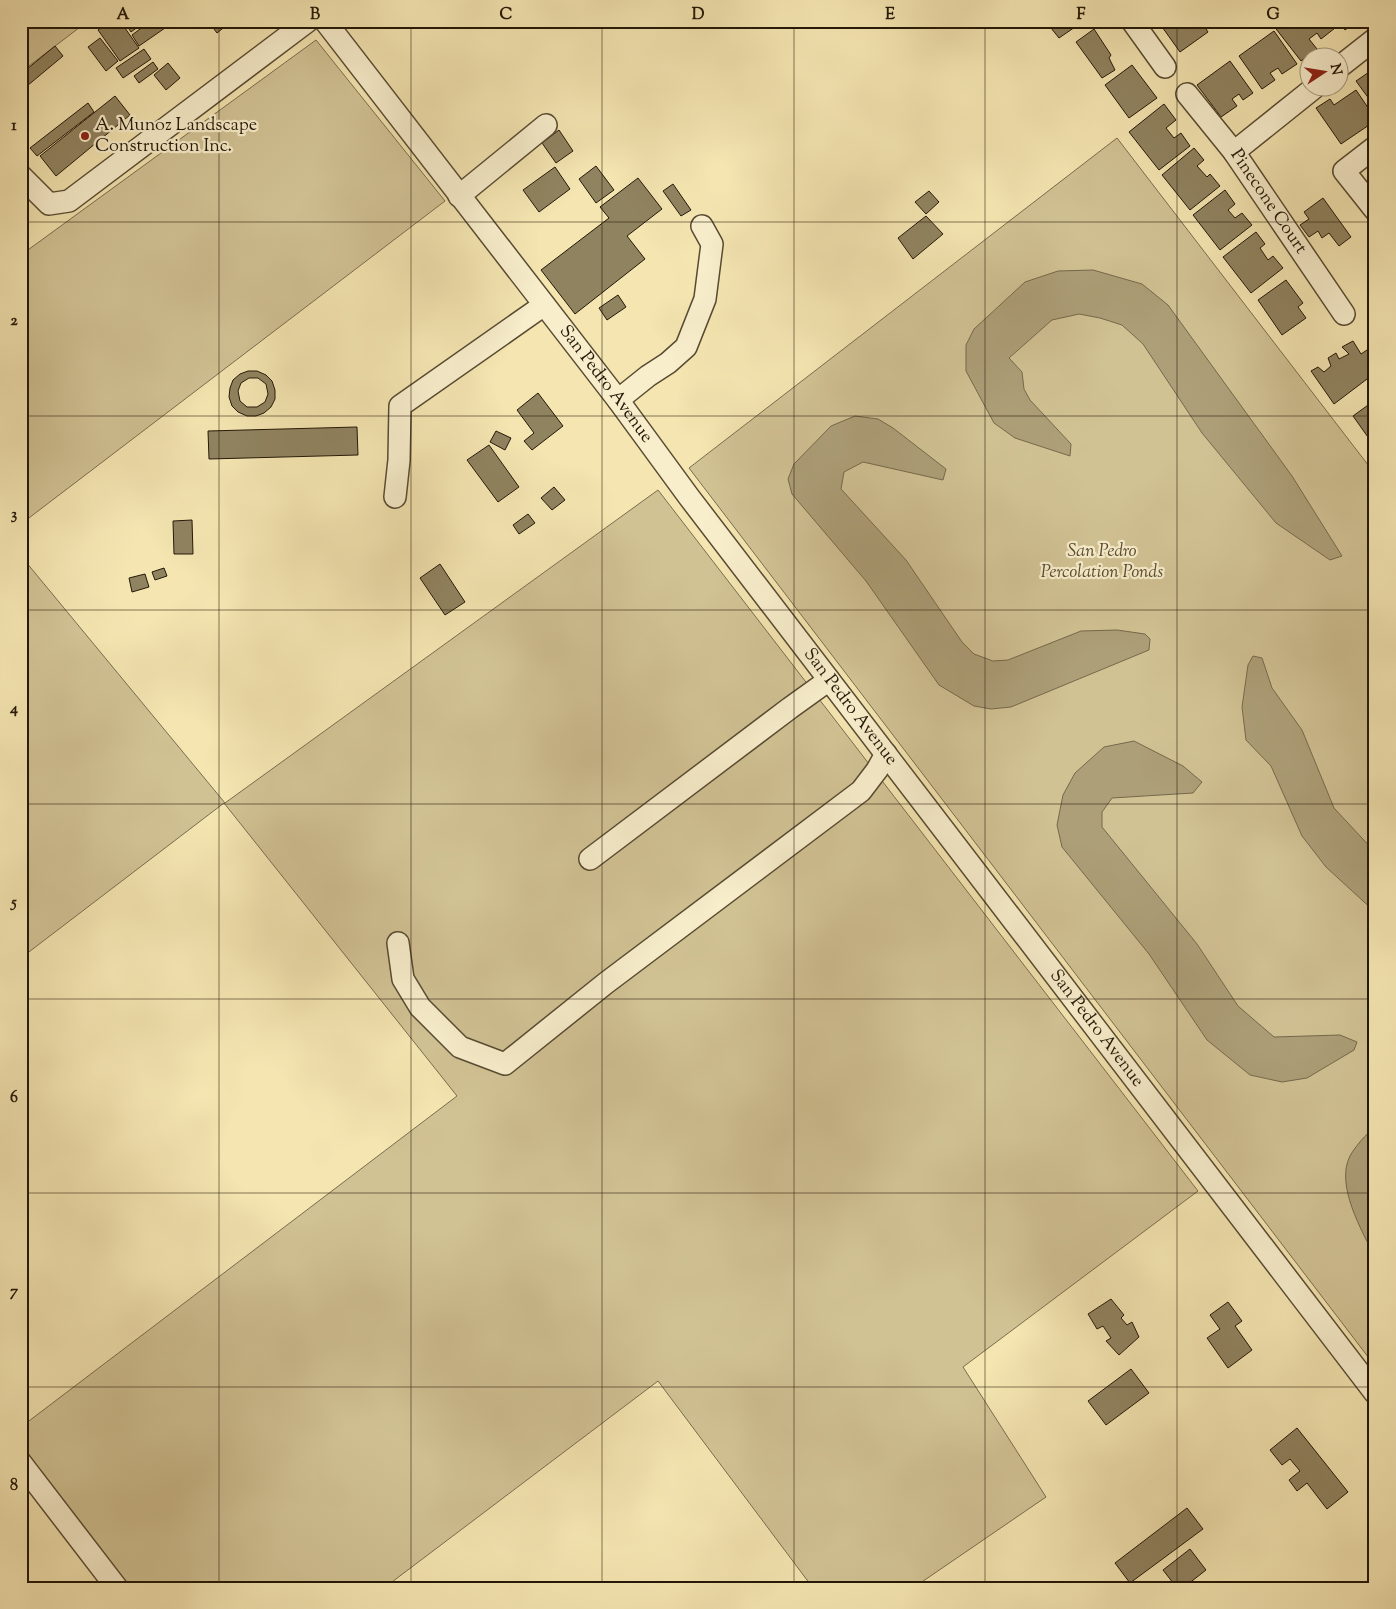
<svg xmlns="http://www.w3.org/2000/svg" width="1396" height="1609" font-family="'Sorts Mill Goudy',serif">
	<rect width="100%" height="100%" fill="#f4e5b1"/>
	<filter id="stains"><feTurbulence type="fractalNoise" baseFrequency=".004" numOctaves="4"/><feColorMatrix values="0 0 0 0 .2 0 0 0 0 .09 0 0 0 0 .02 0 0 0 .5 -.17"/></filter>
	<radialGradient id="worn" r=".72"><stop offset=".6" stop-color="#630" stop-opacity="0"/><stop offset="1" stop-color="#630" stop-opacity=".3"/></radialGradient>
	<path fill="#d1c294" stroke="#7a6d4e" d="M21 21H88L21 72Z
		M316 40 445 201 21 524V255Z
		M1117 138 1375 474V1366L689 468Z
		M658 490 1198 1191 963 1367 1046 1497 913 1588H813L658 1381 384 1588H126L21 1444V1427L457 1096 224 803 21 958V556L225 803Z"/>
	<path fill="#ad9f78" stroke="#76694b" d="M1093 270 1142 284 1168 305 1292 476 1342 556 1330 560 1276 523 1202 433 1143 344 1122 325 1100 318 1079 314 1052 320 1009 358 1022 372 1024 389 1030 400 1071 444 1070 456 1015 438 994 423 966 371V345L974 329 1025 282 1058 271Z
		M855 416 878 419 893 428 946 469 943 480 863 462 844 472 841 489 906 560 962 642 974 654 993 661 1008 660 1081 631 1117 630 1145 634 1150 639 1149 650 1011 707 991 709 974 706 939 685 866 581 792 494 788 479 794 464 831 426Z
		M1253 656 1262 658 1272 688 1302 730 1334 808 1375 852V912L1326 867 1302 836 1271 766 1246 740 1242 707 1248 665Z
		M1134 741 1183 766 1202 782 1193 793 1112 798 1102 812V827L1197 944 1238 1006 1274 1037 1340 1035 1357 1042 1354 1050 1307 1078 1282 1082 1250 1075 1207 1040 1149 954 1062 847 1057 825 1063 795 1075 773 1104 747Z
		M1375 1126V1257C1362 1231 1335 1185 1350 1156 1356 1145 1366 1135 1375 1126Z"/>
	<path fill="#908360" stroke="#241808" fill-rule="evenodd" d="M110 21H120L139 48 120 61 98 30Z
		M124 21H146L131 32Z
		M151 21H160L165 28 139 46 132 35Z
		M208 21H232L217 33Z
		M1048 21H1076L1078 25 1059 38 1047 23Z
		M1164 21H1173L1175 24 1179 21H1201L1208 32 1180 52 1160 24Z
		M1278 21H1329L1335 28 1321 39 1317 33 1309 39 1317 49 1301 61 1273 25Z
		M1339 21H1357L1345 30Z
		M1094 29 1111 55 1109 58 1115 70 1102 78 1076 42Z
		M1274 31 1297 64 1282 74 1278 68 1270 73 1275 80 1262 89 1239 56Z
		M100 38 118 61 106 71 88 47Z
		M55 46 63 56 21 91V74Z
		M144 49 151 59 123 78 116 68Z
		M1230 61 1253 93 1243 100 1239 94 1232 99 1237 106 1221 117 1197 85Z
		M153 62 158 69 139 83 134 76Z
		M168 63 180 78 166 90 154 75Z
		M1132 65 1157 98 1129 118 1105 85Z
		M1375 68V107L1356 81Z
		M1356 90 1375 118V121L1341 144 1316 108 1330 99 1334 105Z
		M115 96 130 115 56 176 40 156Z
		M88 103 94 112 37 156 30 148Z
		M1164 104 1176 120 1166 128 1174 138 1181 133 1190 146 1159 170 1129 132Z
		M559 130 573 151 556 163 542 143Z
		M1194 148 1204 160 1197 166 1207 177 1210 174 1220 186 1190 210 1162 175Z
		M596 166 614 190 596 203 579 179Z
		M555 167 570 189 539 212 523 190Z
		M638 178 662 209 627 236 645 259 575 314 541 270 609 218 600 207Z
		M673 184 691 210 681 216 663 191Z
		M1225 190 1235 204 1228 210 1235 218 1242 213 1252 225 1220 250 1193 215Z
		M929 191 939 202 926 214 915 202Z
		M1323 198 1351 237 1339 246 1329 233 1322 238 1318 231 1309 237 1300 225 1309 219 1304 212Z
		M926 216 943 234 913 259 898 238Z
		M1256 232 1265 244 1260 248 1268 260 1273 256 1283 268 1251 293 1223 257Z
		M1286 280 1303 303 1298 307 1306 318 1282 335 1258 300Z
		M618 295 626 307 607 320 599 308Z
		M1353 341 1361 354 1367 350 1375 361V373L1334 404 1311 371 1318 367 1324 372 1331 366 1328 358 1336 353 1339 359 1349 354 1342 347Z
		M248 371H257L266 375 272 381 275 390V399L271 407 264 413 256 416H247L238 412 232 406 229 397 230 388 233 380 240 374ZM249 378H258L266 384 268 394 265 402 257 407H247L240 401 238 391 241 383Z
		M538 393 563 426 532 450 524 441 534 433 517 410Z
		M1375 400V447L1353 416Z
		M357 427 358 455 209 459 208 431Z
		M496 431 511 438 505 450 490 442Z
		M489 445 519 487 498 502 467 460Z
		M554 487 565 500 552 510 541 498Z
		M528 514 535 523 519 534 513 525Z
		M192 520 193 554H174L173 521Z
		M440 564 465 602 445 615 420 578Z
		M164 568 167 576 155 580 152 572Z
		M145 574 149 587 132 592 129 578Z
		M1111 1299 1124 1315 1121 1318 1127 1325 1132 1322 1139 1337 1119 1355 1106 1341 1111 1338 1103 1326 1097 1329 1088 1314Z
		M1228 1302 1242 1321 1235 1326 1252 1350 1228 1368 1207 1338 1220 1329 1210 1315Z
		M1131 1369 1149 1393 1106 1425 1088 1401Z
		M1297 1428 1348 1492 1327 1509 1307 1483 1297 1491 1289 1480 1300 1471 1290 1459 1282 1465 1270 1450Z
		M1187 1508 1203 1529 1130 1583 1115 1563Z
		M1190 1549 1206 1570 1183 1588H1177L1163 1570Z"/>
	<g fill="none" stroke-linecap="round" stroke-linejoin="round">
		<defs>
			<g id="minor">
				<path id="s1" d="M325 21 618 400 689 497 1375 1393"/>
				<path d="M1132 21 1165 67"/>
				<path d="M1338 68 1375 39"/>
				<path id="s2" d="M1187 94 1234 152 1344 314"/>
				<path d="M1375 147 1344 171 1375 210"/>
				<path d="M1234 152 1314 88"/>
				<path d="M21 176 49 204 69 201 308 21"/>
				<path d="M459 196 546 125"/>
				<path d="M618 400 648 376 668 363 686 347 705 299 712 244 702 226"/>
				<path d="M395 497 399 460 400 406 544 305"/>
				<path d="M590 859 790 708 829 680"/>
				<path d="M398 943 403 979 420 1007 460 1047 505 1064 606 983 861 791 877 770 886 754"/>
				<path d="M21 1463 117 1588"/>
			</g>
		</defs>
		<use href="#minor" stroke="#584b32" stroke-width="24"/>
		<use href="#minor" stroke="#f8eecc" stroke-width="21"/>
	</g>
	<path fill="none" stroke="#241808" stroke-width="1" stroke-opacity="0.55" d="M219 21V1588M411 21V1588M602 21V1588M794 21V1588M985 21V1588M1177 21V1588M21 222H1375M21 416H1375M21 610H1375M21 804H1375M21 999H1375M21 1193H1375M21 1387H1375"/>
	<circle fill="#8f2418" stroke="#f8eecc" stroke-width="2" cx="85" cy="136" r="5"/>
	<g text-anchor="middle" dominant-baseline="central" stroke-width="4.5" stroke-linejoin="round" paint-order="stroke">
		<g font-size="18" fill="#241808" stroke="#f8eecc" text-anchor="start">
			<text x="95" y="126">A. Munoz Landscape<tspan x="95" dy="21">Construction Inc.</tspan></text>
		</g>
		<g font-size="18" fill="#241808" stroke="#f8eecc">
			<text stroke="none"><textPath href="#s2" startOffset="135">Pinecone Court</textPath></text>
			<text stroke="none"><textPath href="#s1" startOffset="459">San Pedro Avenue</textPath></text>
			<text stroke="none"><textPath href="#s1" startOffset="864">San Pedro Avenue</textPath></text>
			<text stroke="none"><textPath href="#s1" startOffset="1269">San Pedro Avenue</textPath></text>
		</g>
		<g font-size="18" font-style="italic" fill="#584b32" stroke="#f8eecc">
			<text x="1102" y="552">San Pedro<tspan x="1102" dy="21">Percolation Ponds</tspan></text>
		</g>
	</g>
	<rect width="1396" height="1609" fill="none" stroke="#f4e5b1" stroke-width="55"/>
	<g transform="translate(1324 72) rotate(78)"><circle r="24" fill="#f8eecc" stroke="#a3987e"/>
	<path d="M0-4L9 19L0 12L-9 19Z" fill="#8f2418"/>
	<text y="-8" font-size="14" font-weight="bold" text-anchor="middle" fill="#241808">N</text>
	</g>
	<rect x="28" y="28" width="1340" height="1554" fill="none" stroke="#241808" stroke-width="2"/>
	<g font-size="16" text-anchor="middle" font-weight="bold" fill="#241808">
		<text x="123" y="19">A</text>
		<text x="315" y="19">B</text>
		<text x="506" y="19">C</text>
		<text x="698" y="19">D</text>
		<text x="890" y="19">E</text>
		<text x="1081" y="19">F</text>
		<text x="1273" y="19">G</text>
		<text x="14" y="130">1</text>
		<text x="14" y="325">2</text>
		<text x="14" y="519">3</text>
		<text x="14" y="713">4</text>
		<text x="14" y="907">5</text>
		<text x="14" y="1102">6</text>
		<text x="14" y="1296">7</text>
		<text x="14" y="1490">8</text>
	</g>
	<rect width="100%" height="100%" filter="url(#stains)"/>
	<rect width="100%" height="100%" fill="url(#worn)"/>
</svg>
